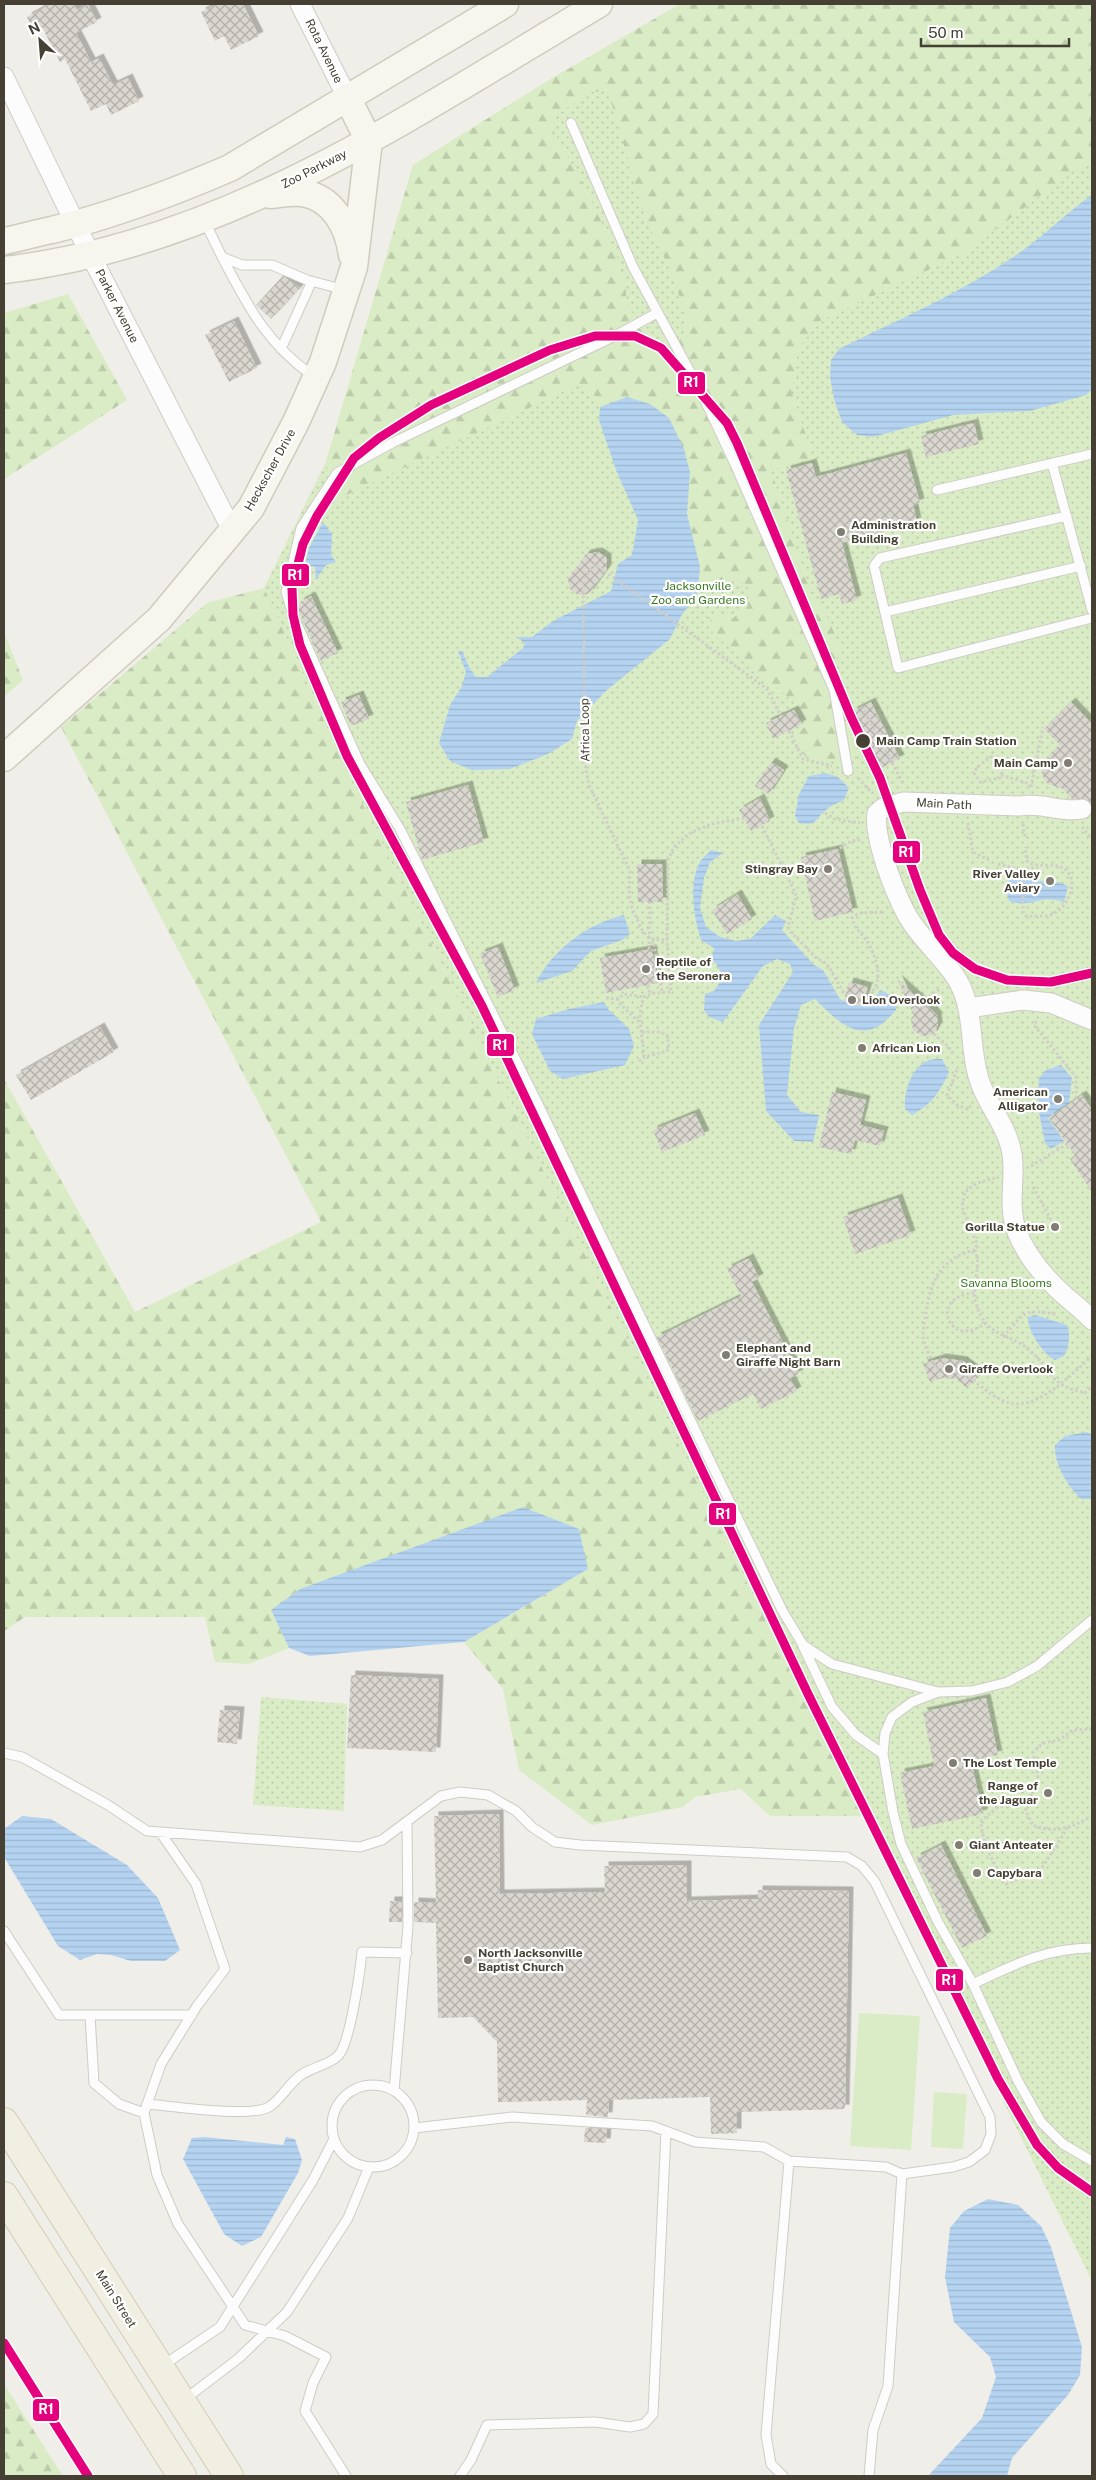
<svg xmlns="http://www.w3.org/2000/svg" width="1096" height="2480" font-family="'Public Sans',sans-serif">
	<defs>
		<pattern id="green-dots" width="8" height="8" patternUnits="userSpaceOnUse" patternTransform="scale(1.25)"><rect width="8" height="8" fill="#d9ecc5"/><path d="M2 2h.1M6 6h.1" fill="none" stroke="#bccbaa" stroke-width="1.8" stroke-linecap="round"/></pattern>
		<pattern id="forest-firs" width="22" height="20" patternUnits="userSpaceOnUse" patternTransform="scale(1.25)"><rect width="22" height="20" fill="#d9ecc5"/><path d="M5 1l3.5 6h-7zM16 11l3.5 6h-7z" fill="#bccbaa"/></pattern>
		<pattern id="water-rules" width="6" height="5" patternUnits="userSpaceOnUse" patternTransform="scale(1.25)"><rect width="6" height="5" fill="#b4d3f1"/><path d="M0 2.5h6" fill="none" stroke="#9cb6cf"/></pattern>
		<pattern id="building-cross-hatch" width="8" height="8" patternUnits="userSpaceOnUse" patternTransform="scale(1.25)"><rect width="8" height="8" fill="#d9d7d0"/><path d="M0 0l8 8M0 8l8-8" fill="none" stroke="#b2b0a9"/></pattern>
		<filter id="shadow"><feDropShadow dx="4.5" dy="-4.5" stdDeviation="0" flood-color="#0004"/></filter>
	</defs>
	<rect width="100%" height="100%" fill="#f0eee8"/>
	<path fill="url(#green-dots)" d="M680 4H1092V2281L353 785 264 588 326 462 413 165 551 79Z
		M261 1697 347 1704 344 1811 253 1805Z"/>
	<path fill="url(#forest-firs)" fill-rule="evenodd" d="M680 4H1092V164L1072 172 964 253 818 322 798 350 792 393 813 457 771 470 812 597 828 618 842 652 829 668 852 729 856 759 841 763 805 756 795 735 807 725 796 704 713 634 710 617 722 614 733 618 748 607V587L735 578 721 586 699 579 700 567 687 514 690 472 627 397 600 407 595 396 579 384 334 501 326 462 413 165 551 79ZM608 91 645 217 673 276 688 324 673 353 647 334 627 305 624 272 591 199 554 132 553 118 589 92Z
		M68 294 127 400 4 479V313Z
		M264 588 353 785 862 1816H770L741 1789 695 1797 683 1807 592 1825 519 1770 503 1689 464 1642 588 1569 271 1610 289 1648 249 1664 215 1662 205 1617H25L4 1631V1079L135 1312 321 1222 61 727 207 603Z
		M4 632 23 680 4 697Z
		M4 2384 63 2476H4Z"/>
	<path fill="#d9ecc5" d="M859 2013 920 2016 911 2150 850 2146Z
		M934 2092 967 2094 963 2149 931 2147Z"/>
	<path fill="url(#water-rules)" d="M1092 195V389L1086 395 1030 411 953 415 873 437 857 435 842 422 834 399 830 377 831 360 839 349C900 319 976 286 1030 245 1051 229 1070 210 1092 195Z
		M627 397 650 404 669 418 684 449 690 472 687 514 700 567 699 579 697 594 681 616 670 639 607 690 577 721 572 739 548 754 510 769 472 770 450 761 439 743 450 705 462 686 466 672 458 651H462L470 669 476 677H487L523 648 525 643 516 637H532L553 621 611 591 618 564 632 555 638 520 616 470 599 420 600 407Z
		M323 522 332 534 331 555 336 562 326 565 316 580 315 567 305 565 309 548Z
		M825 773 838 777 849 788 844 800C838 803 831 805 826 810 814 819 819 826 799 823L795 816 799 794 809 776Z
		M711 850 723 853 710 862 704 878 700 908 706 927 720 937 736 941 750 939 775 915 786 921 782 930 814 965 823 970 840 999C858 1009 871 1009 880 990L895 997 896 1010C865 1048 843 1027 815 999L801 1005 794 1028 787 1095 801 1112 819 1115 813 1142 794 1141 766 1111 759 1025 793 972 790 964 777 959 763 966 723 1022 709 1017 704 1010 705 994 714 991 722 979 719 968 712 959 714 948 701 940C694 918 688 884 700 862 702 858 708 854 711 850Z
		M1009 878 1042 881 1047 888 1058 882 1068 886 1064 902C1039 893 1033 909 1009 901L1005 885Z
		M624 915 630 934 622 940 591 951 572 971 536 983C553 949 587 924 624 915Z
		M604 1002 608 1009 629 1029 634 1046 625 1065 563 1079 550 1071 532 1034 536 1019 569 1009Z
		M942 1059 949 1072C940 1092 932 1104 912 1115L905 1109C904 1093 910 1069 927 1061 931 1059 938 1059 942 1059Z
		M1061 1065 1072 1078 1069 1103 1048 1118 1064 1141 1051 1149 1045 1143 1038 1107 1039 1078 1046 1070Z
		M1035 1315 1067 1325C1071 1334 1069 1347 1064 1356L1055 1360C1043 1354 1027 1330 1028 1317Z
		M1087 1432 1092 1435V1497L1091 1499H1081C1067 1486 1054 1464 1055 1445L1065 1436Z
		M523 1507 579 1529 588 1569 464 1642 310 1656 289 1648 271 1610 300 1589Z
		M22 1816 51 1819 127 1865 158 1898 180 1950 165 1961H131L111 1955 97 1954 80 1960 58 1946 4 1857V1829Z
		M204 2137 283 2145 286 2137 295 2139 302 2160 298 2173 261 2237 242 2246 224 2234 183 2159 192 2138Z
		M988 2199 1018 2205 1041 2226 1051 2247 1082 2347 1080 2375 1068 2395 1012 2458 1007 2476H928L982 2418 996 2377 990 2357 954 2322 945 2277 950 2228 964 2211Z"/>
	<path fill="url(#building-cross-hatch)" filter="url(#shadow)" d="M51 4H73L77 10 88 4 97 22 76 33 91 62 99 58 113 85 128 78 139 101 111 115 106 104 91 111 65 59 60 62 42 27 34 31 27 17Z
		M218 4H243L259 36 231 50 224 36 215 41 201 12Z
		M283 276 300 288 271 319 256 305Z
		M234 321 257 368 229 382 205 335Z
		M974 423 979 444 926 457 921 436Z
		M906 453 920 503 913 505 917 522 842 543 857 600 842 604 839 594 821 599 786 470 812 463 816 477Z
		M598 552 607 558V569L589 594 578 595 570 589 568 579 586 554Z
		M311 596 338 653 321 661 298 610 300 602Z
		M359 695 369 719 351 726 341 702Z
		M871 702 900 759 881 768 853 711Z
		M1071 702 1092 724V805L1086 799H1072L1063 789 1048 784 1043 777 1042 768 1046 759 1060 745 1044 729Z
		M794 710 802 724 773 739 766 723Z
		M771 762 784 770 769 794 755 786Z
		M468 785 484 842 422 860 406 802Z
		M760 798 770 821 751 831 739 810Z
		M838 849 853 912 815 921 801 857Z
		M637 864H662L663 902H638Z
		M737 894 752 919 727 934 712 910Z
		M498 947 515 990 498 997 480 954Z
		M652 949 658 983 606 993 600 958Z
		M897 979 937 1015 938 1026 933 1035 922 1036 913 1030 911 1019 914 1015Z
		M849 982 868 987 862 1006 844 1001Z
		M100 1027 114 1052 31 1100 16 1075Z
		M832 1092 866 1100 860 1125 884 1131 880 1146 855 1140 851 1154 819 1147Z
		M1082 1095 1092 1110V1192L1070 1159 1075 1155 1049 1118Z
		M695 1113 705 1135 662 1152 653 1130Z
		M898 1198 911 1235 855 1254 843 1217Z
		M749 1258 759 1278 752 1282 799 1374 790 1378 797 1391 761 1409 753 1394 698 1421 657 1337 741 1296 727 1269Z
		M942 1358 963 1361 980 1374 967 1388 956 1379 943 1378 930 1382 923 1364Z
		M351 1675 439 1679 436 1752 347 1748Z
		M986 1698 998 1755 971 1761 983 1814 912 1829 900 1773 934 1766 923 1712Z
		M220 1710 240 1711 237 1744 217 1742Z
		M499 1814 500 1894 605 1892 604 1866 687 1865V1901L758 1899V1890L849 1891 845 2109 737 2112V2133L711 2134 710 2097 609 2100 608 2117 586 2115 587 2100 498 2102 497 2042 473 2017 438 2018 436 1923 414 1922V1902L436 1903 434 1816Z
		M941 1845 987 1936 962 1948 916 1858Z
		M390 1901H402V1922H389Z
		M585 2128 607 2129 606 2143 584 2142Z"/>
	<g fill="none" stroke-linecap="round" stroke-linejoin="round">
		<defs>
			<path id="lane" d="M571 123 633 267 702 394 734 462 834 690 848 771
				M204 220 222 257 242 265H272L307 280 345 290
				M222 257C248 306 266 343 313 376
				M657 313 615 336 394 442 337 473 301 528 286 592 293 615 360 764 400 829 538 1104 782 1610 803 1645 832 1664 938 1692
				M281 349 312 281
				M1052 463 1092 610
				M937 490 1092 454
				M1067 516 880 558 874 566 898 668 1092 618
				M885 612 1081 566
				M1092 1620 1037 1666 1008 1682 972 1691 938 1692 912 1702 892 1717 885 1733 883 1754 893 1812 901 1844 938 1922 973 1984 1018 2081 1041 2122 1063 2144 1092 2161
				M803 1646 832 1707 856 1735 883 1754
				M4 1753 22 1757 108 1805 147 1831 360 1847 382 1840 441 1796 460 1792 488 1795 516 1811 532 1827 555 1842 580 1845 847 1857 862 1866 875 1882 990 2117 991 2134 985 2150 969 2162 953 2167 902 2174 886 2167 789 2161 764 2147 695 2142 652 2126 512 2117 414 2128
				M160 1832 196 1884 225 1969 197 2006 161 2064 144 2113 157 2175 178 2224 245 2325 285 2336 326 2357 313 2383 305 2411 346 2476
				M4 1931 59 2015H192
				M973 1984C1013 1965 1046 1948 1092 1948
				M90 2015 94 2083 119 2104 144 2113
				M332 2126a41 41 0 1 1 82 0a41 41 0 1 1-82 0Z
				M394 2091 408 1926 407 1822
				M147 2104C172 2106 250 2118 269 2107 281 2100 288 2084 301 2075 312 2067 327 2066 338 2056 350 2044 360 1972 362 1952L407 1953
				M162 2366 220 2327 313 2180 334 2139
				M184 2400 239 2358 287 2312 348 2218 369 2167
				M460 2476 471 2460 487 2425 595 2422 630 2427 644 2424 653 2414 666 2131
				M783 2476 771 2464 766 2435 789 2161
				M869 2476 873 2430 888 2386 902 2174"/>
			<path id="street" d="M300 4 348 99
				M4 77 91 256 233 532
				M1082 809C1061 813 1042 802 1020 806L903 802 883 808 877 813C873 839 898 904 914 926 929 947 952 966 962 989 975 1020 969 1054 981 1085 990 1108 1008 1128 1012 1154 1016 1180 1007 1205 1017 1232 1027 1257 1044 1277 1064 1295 1073 1303 1084 1311 1092 1320
				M968 1008 1023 1000 1051 1003 1092 1020"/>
			<path id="secondary" d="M270 195C280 194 292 192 302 193 333 197 348 227 352 255
				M4 241C20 238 36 233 52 230 114 215 172 193 230 168L505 4
				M4 270C225 245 412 115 599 4
				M4 758 159 619 251 508 296 422 323 362 354 267 369 141 348 99"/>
			<path id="primary" d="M4 2122 229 2476
				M4 2196 182 2476"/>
		</defs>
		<use href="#lane" stroke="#ceccc5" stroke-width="11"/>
		<use href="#street" stroke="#ceccc5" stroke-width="21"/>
		<use href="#secondary" stroke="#cfccbe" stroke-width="29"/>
		<use href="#primary" stroke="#d3cdb4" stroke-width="30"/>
		<path stroke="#d1cec9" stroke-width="3" stroke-dasharray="2.5 2.5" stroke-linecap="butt" d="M864 710 904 785
			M789 731 803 759 832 766
			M991 757H999L1004 765 1000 778 980 782 974 773 977 767Z
			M1001 775 1027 783 1030 786
			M858 778 872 793
			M1031 787 1043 727
			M825 813 835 819 860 823
			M744 818 711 824 688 834 674 847 668 860 667 940 651 939 643 932 632 908 629 894 630 871 589 785 585 765 583 580 595 564 767 689 781 716
			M968 823 973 852 989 860
			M1023 824 1025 837
			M762 826 795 892 796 897 788 927 790 931 815 957 827 964 845 995
			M1082 827 1092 839
			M823 859 851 841 860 840
			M998 864 1018 869 1023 873V912L1026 916C1034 916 1043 917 1050 915 1065 911 1080 884 1067 871 1056 860 1040 870 1027 861L1025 847
			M1023 873 1030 871 1034 866
			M653 939 662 992
			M649 949 650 902
			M648 985 650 994
			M865 997C885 987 878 962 869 944 863 934 855 930 852 918L859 913 885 912
			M606 998 618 999
			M923 1009 924 1000 940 989
			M1036 1021 1034 1025 1076 1077V1100
			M639 1022 619 1003 618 999 624 994 644 997
			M934 1034 948 1046 954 1055
			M644 1057C643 1036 636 1017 644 997L654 993 671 992 667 940
			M639 1061 644 1057 667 1051 669 1048 667 1035 660 1032H641
			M957 1070 947 1095 957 1105 967 1109 971 1106
			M1031 1166 1067 1144
			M995 1178 977 1183 965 1192 962 1207 977 1244 975 1250C982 1266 971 1285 976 1303 985 1338 1009 1332 1029 1350 1055 1372 1045 1383 1085 1393L1092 1386
			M1033 1187 1055 1227
			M975 1250C941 1258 931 1280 926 1313 925 1320 923 1329 923 1336 924 1346 932 1360 936 1369 976 1361 992 1421 1037 1399 1059 1388 1074 1372 1092 1356
			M974 1293C926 1297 951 1351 985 1323
			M1003 1337C1026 1312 1021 1309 1056 1314
			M1092 1729 1073 1730 1059 1740 1043 1743 1033 1752 1038 1775 1033 1794 1022 1801 1032 1825C1057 1834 1070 1828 1092 1816
			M1022 1801 996 1808 981 1821C982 1845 994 1863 1006 1884L1042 1868 1067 1829"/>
		<use href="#lane" stroke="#fdfcfc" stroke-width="9"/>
		<use href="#street" stroke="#fdfcfc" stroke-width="19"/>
		<use href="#secondary" stroke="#f6f5ee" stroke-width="26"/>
		<use href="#primary" stroke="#f1eee2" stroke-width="28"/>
		<defs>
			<path id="rail-1" d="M1092 973 1051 982 1007 980 975 969 953 953 939 935 920 890 880 778 851 717 737 443 727 423 661 348 635 336H595L550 350 431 405 379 438 354 458 317 516 303 544 292 588 293 615 300 645 347 756 482 1006 808 1694 998 2079 1037 2145 1058 2168 1092 2192
				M4 2343 88 2476"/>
		</defs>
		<use href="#rail-1" stroke="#fff" stroke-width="12"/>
		<use href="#rail-1" stroke="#e5007d" stroke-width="9"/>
	</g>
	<g fill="#817d72" stroke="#fff" stroke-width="2">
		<circle cx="841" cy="532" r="5"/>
		<circle cx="1068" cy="763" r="5"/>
		<circle cx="828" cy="869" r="5"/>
		<circle cx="1050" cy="881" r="5"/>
		<circle cx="646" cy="969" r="5"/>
		<circle cx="852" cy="1000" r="5"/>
		<circle cx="862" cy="1048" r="5"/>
		<circle cx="1058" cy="1099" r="5"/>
		<circle cx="1055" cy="1227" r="5"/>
		<circle cx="726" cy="1355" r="5"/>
		<circle cx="949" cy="1369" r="5"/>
		<circle cx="953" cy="1763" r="5"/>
		<circle cx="1048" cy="1793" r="5"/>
		<circle cx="959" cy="1845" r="5"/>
		<circle cx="977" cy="1873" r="5"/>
		<circle cx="468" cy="1960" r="5"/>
	</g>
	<circle fill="#454033" stroke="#fff" stroke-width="2" cx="863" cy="741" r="8"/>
	<g text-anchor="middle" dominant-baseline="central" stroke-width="4.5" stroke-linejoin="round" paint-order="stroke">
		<g font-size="12" fill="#454033" stroke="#fff">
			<text transform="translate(324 51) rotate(64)">Rota Avenue</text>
			<text transform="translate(314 169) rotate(-27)">Zoo Parkway</text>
			<text transform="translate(117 306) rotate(63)">Parker Avenue</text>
			<text transform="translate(270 470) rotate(-61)">Heckscher Drive</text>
			<text transform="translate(585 730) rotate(-91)">Africa Loop</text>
			<text transform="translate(944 804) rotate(3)">Main Path</text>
			<text transform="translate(116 2299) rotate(58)">Main Street</text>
		</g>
		<g font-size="12" font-weight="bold" fill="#454033" stroke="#fff" text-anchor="start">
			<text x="851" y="525">Administration<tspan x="851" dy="14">Building</tspan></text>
			<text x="1058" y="763" text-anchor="end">Main Camp</text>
			<text x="818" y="869" text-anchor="end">Stingray Bay</text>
			<text x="1040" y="874" text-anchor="end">River Valley<tspan x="1040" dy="14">Aviary</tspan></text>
			<text x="656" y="962">Reptile of<tspan x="656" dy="14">the Seronera</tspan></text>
			<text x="862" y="1000">Lion Overlook</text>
			<text x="872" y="1048">African Lion</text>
			<text x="1048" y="1092" text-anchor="end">American<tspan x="1048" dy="14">Alligator</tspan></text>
			<text x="1045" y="1227" text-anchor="end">Gorilla Statue</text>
			<text x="736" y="1348">Elephant and<tspan x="736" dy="14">Giraffe Night Barn</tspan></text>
			<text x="959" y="1369">Giraffe Overlook</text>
			<text x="963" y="1763">The Lost Temple</text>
			<text x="1038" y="1786" text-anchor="end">Range of<tspan x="1038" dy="14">the Jaguar</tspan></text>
			<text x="969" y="1845">Giant Anteater</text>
			<text x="987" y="1873">Capybara</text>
			<text x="478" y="1953">North Jacksonville<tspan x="478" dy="14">Baptist Church</tspan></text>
		</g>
		<g font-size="12" fill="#3b7a23" stroke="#fff">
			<text x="698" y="586">Jacksonville<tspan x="698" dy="14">Zoo and Gardens</tspan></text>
			<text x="1006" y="1283">Savanna Blooms</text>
		</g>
		<g font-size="12" font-weight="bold" fill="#454033" stroke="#fff" text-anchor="start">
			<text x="876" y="741">Main Camp Train Station</text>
		</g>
	</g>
	<g stroke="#fff" stroke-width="2">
		<rect x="677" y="371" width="29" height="24" rx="5" fill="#e5007d"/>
		<rect x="281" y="563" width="29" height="24" rx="5" fill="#e5007d"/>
		<rect x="892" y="840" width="29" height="24" rx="5" fill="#e5007d"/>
		<rect x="486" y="1033" width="29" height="24" rx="5" fill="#e5007d"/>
		<rect x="708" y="1502" width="29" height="24" rx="5" fill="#e5007d"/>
		<rect x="935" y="1968" width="29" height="24" rx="5" fill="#e5007d"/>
		<rect x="32" y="2398" width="28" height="24" rx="5" fill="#e5007d"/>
	</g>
	<g font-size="14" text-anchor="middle" font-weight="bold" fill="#fff">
		<text x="691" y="387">R1</text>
		<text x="295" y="580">R1</text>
		<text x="906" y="857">R1</text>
		<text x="500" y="1050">R1</text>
		<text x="723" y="1519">R1</text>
		<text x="949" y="1985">R1</text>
		<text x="46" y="2414">R1</text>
	</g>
	<rect width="1096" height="2480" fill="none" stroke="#454033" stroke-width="10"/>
	<g transform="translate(40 40) rotate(334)" stroke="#ffffff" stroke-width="4" paint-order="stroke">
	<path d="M0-4L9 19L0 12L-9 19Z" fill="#454033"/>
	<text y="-8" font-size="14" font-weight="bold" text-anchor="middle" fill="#454033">N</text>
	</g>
	<path d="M921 38v8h148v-8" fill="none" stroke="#454033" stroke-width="2.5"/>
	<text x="928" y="38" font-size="15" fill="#454033" stroke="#ffffff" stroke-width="4" paint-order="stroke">50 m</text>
</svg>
